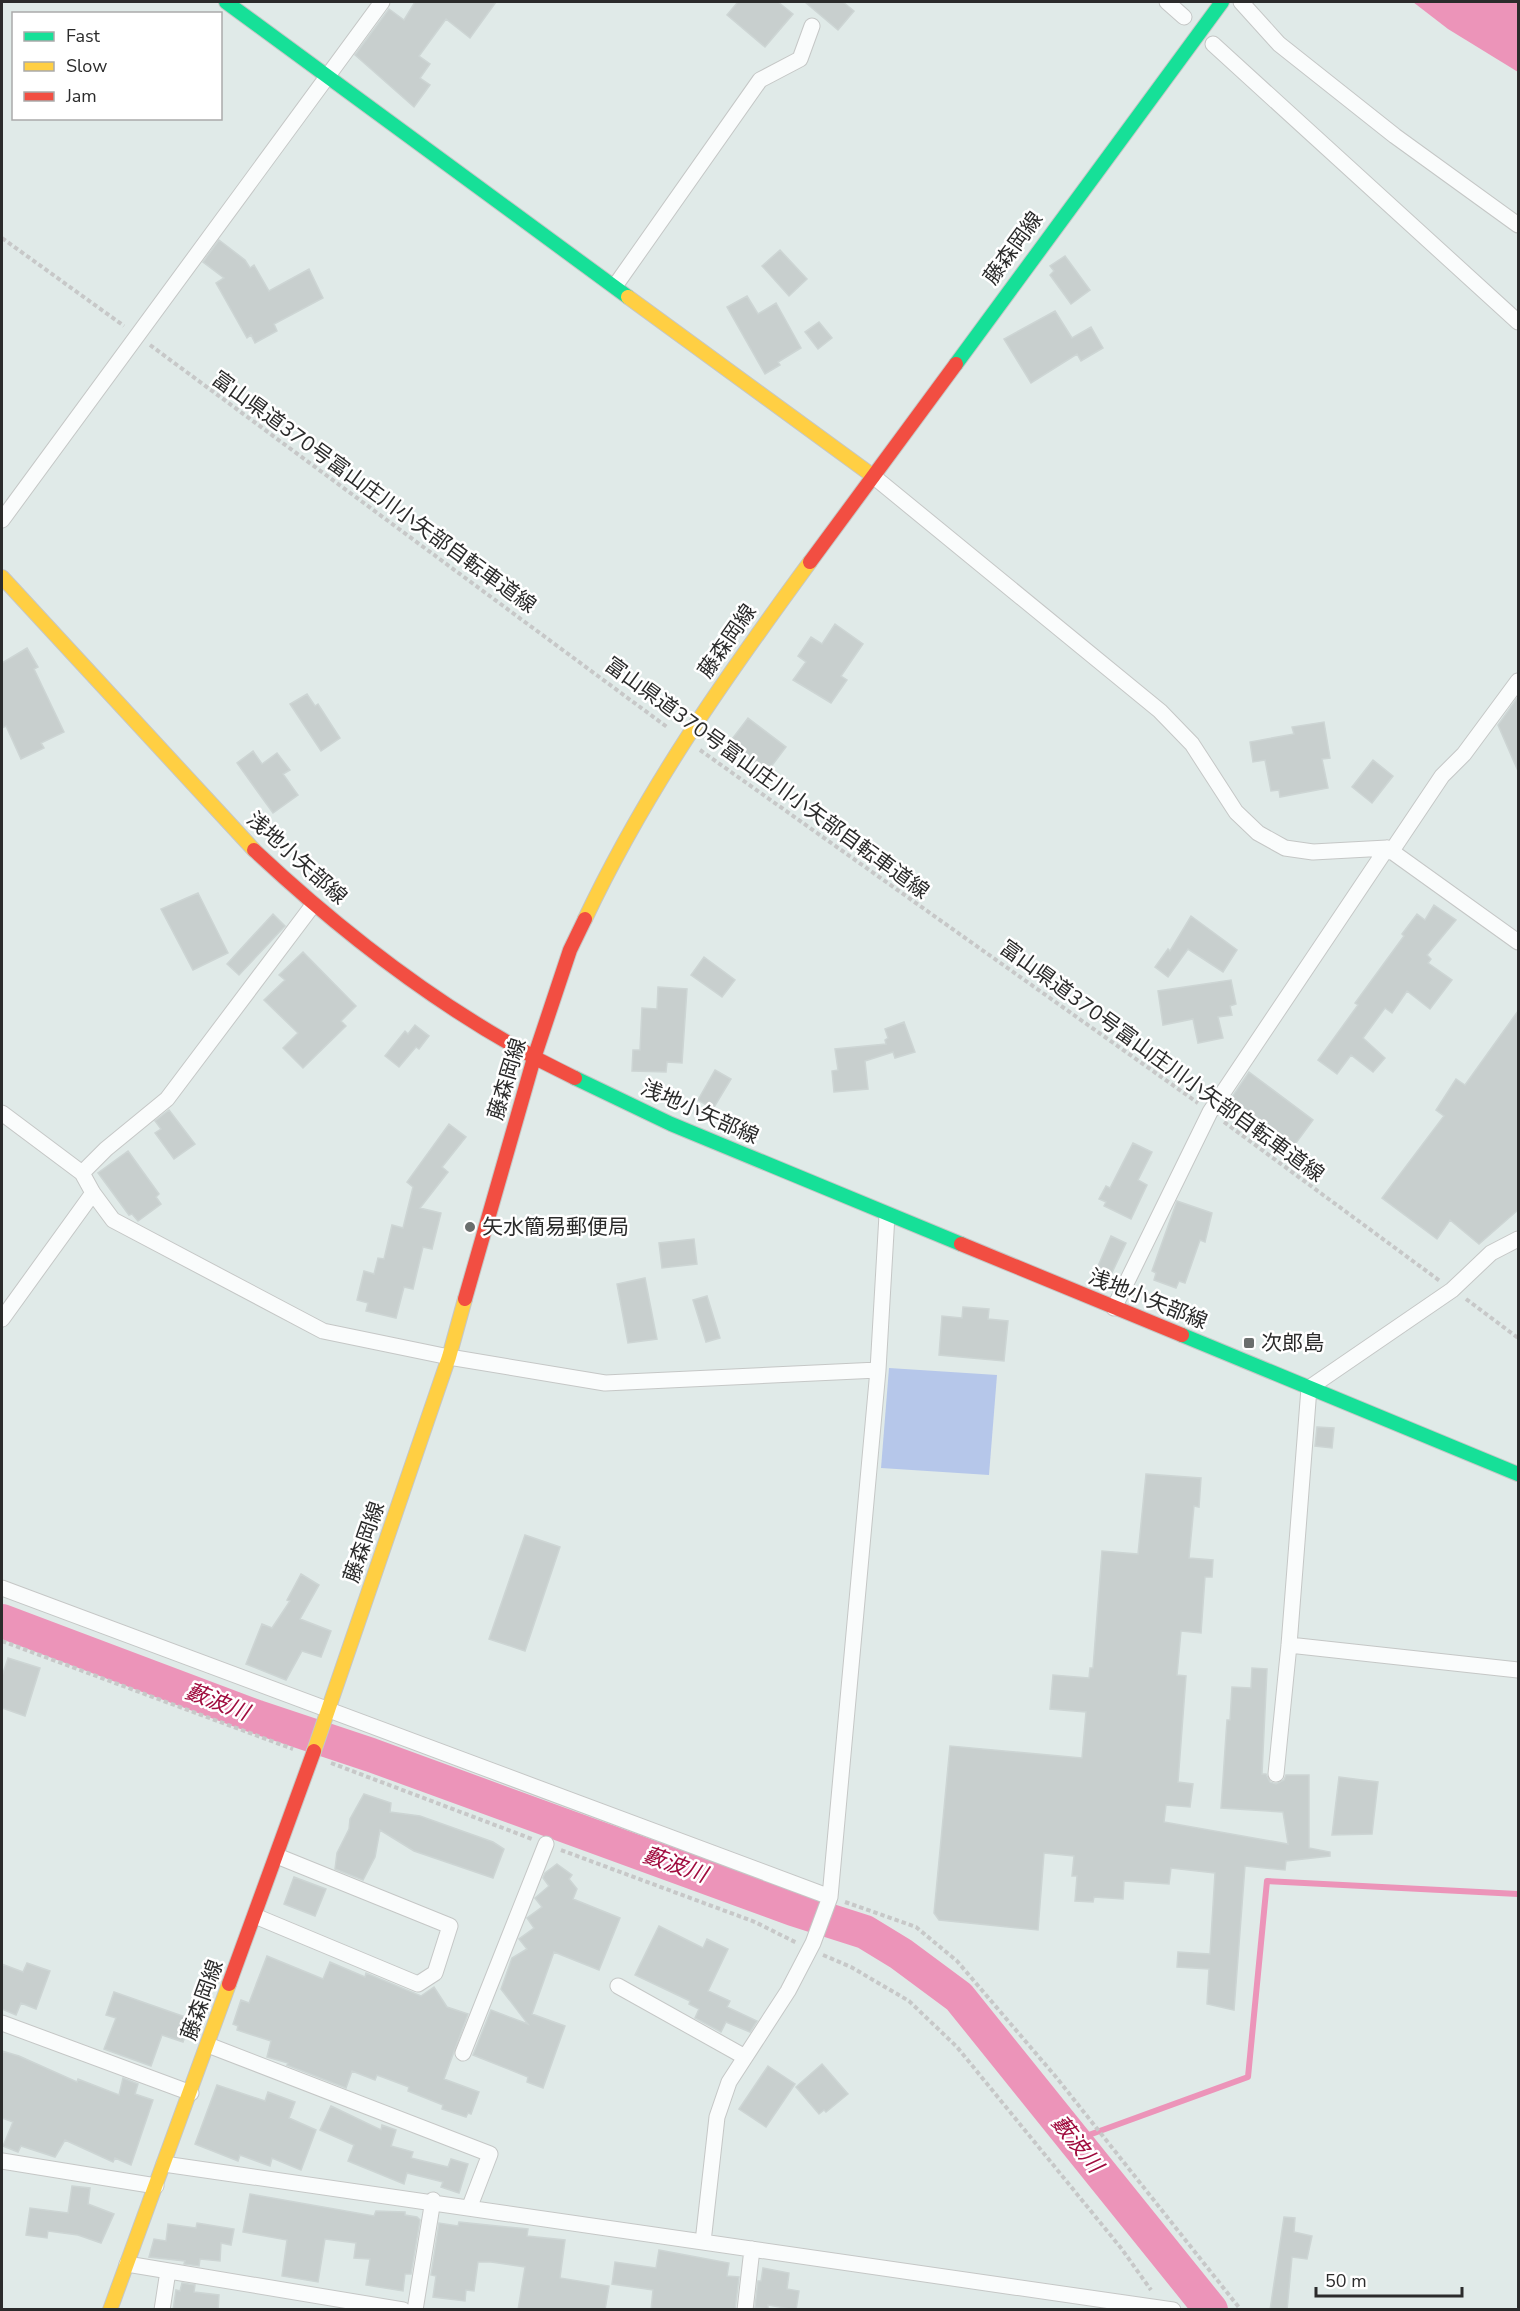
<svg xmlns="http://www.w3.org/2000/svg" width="1520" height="2311" font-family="'Nunito Sans','Noto Sans JP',sans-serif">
	<rect width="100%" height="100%" fill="#e0eae8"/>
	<path fill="#b6c7ea" d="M889 1368 997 1375 989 1475 881 1468Z"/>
	<path fill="#ec94b9" d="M1413 2H1518V72L1448 29Z"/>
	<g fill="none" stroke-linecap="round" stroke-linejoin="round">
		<path stroke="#ec94b9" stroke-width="6" d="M1075 2140 1248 2077 1267 1881 1518 1894"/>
		<path stroke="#ec94b9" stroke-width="34" d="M2 1621 257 1717 371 1755 793 1909 865 1932 901 1954 959 1997 1211 2310"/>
	</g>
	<path fill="#c8cfce" stroke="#cdd5d4" stroke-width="1.5" d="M415 2H496L470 38 446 19 419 56 430 64 420 78 430 85 414 107 355 55 389 9 404 20Z
		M738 2H778L793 14 765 47 727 15Z
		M805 2H843L854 11 838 30Z
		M219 240 245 260 250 268 254 265 269 291 309 269 323 298 274 324 277 331 255 343 251 335 247 338 216 283 224 278 203 262Z
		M780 250 807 279 789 296 762 266Z
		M1065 256 1090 290 1071 304 1050 275 1054 271 1050 266Z
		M747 296 758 314 776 303 801 348 778 362 780 365 765 374 727 307Z
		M1055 311 1072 338 1091 327 1103 348 1081 361 1077 354 1031 383 1004 339Z
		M819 322 832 338 818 349 805 332Z
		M835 624 863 644 841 676 847 680 831 703 793 680 806 662 798 656 811 637 822 644Z
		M27 648 38 667 34 669 64 732 41 743 44 748 21 759 6 726 2 728V663Z
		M307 694 315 706 318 704 340 738 321 751 290 704Z
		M1518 697V771L1498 725Z
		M748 718 786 747 767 772 729 743Z
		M1324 722 1330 758 1322 759 1328 788 1280 797 1279 790 1271 791 1265 760 1253 762 1250 742 1294 734 1292 727Z
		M253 751 262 764 277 753 290 770 283 774 298 795 273 813 237 763Z
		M1373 760 1393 776 1372 803 1352 787Z
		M198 893 228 953 193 970 161 909Z
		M1434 905 1456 920 1427 955 1431 959 1428 963 1452 980 1430 1009 1407 991 1392 1013 1385 1008 1363 1038 1385 1058 1373 1072 1351 1055 1337 1074 1318 1060 1358 1005 1355 1003 1404 936 1402 934 1417 914 1425 920Z
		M273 914 285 926 239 975 227 964Z
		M1191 916 1237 950 1223 972 1188 949 1168 977 1155 967 1168 949 1170 951Z
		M303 952 356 1006 341 1021 346 1026 303 1068 283 1048 298 1033 264 1000 285 980 279 975Z
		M704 957 735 980 722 997 691 975Z
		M1231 980 1236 1004 1230 1006 1232 1015 1218 1017 1223 1038 1198 1043 1193 1019 1163 1025 1158 991Z
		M658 987 687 989 682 1063 667 1062 666 1072 632 1071 633 1050H640L642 1008 657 1009Z
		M1518 1011V1210L1479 1244 1450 1220 1437 1239 1382 1198 1444 1116 1436 1110 1456 1079 1465 1085Z
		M904 1022 915 1052 895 1058 893 1052 865 1061 868 1089 834 1092 832 1071 838 1070 835 1049 886 1044 885 1040 888 1038 885 1029Z
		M415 1025 429 1036 419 1049 416 1047 399 1067 385 1056 405 1031 408 1034Z
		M715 1070 731 1079 713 1109 698 1100Z
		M1249 1072 1313 1120 1293 1147 1230 1100Z
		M169 1110 195 1144 174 1159 155 1133 161 1129 155 1121Z
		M449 1124 466 1137 442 1167 448 1172 420 1208 441 1213 432 1249 423 1247 413 1289 404 1287 396 1318 366 1311 368 1303 357 1300 364 1271 374 1274 378 1258 384 1259 392 1225 403 1228 413 1187 407 1182Z
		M1133 1143 1152 1152 1138 1180 1147 1185 1131 1219 1104 1206 1106 1202 1099 1199 1106 1186 1110 1188Z
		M128 1151 159 1194 156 1197 161 1204 138 1221 132 1214 129 1215 98 1173Z
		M1177 1201 1212 1213 1205 1242 1200 1240 1185 1283 1179 1281 1176 1288 1154 1280 1156 1273 1152 1271Z
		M1111 1236 1126 1243 1109 1279 1095 1273Z
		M694 1239 697 1264 662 1268 659 1243Z
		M645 1278 657 1339 628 1343 617 1284Z
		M707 1296 720 1338 706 1342 693 1300Z
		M963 1307 989 1309 988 1319 1008 1321 1004 1361 939 1355 942 1316 962 1318Z
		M1317 1427 1334 1428 1332 1448 1315 1446Z
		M1146 1474 1201 1478 1199 1507 1194 1506 1189 1558 1213 1560 1212 1577H1205L1201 1633 1181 1631 1177 1675 1186 1676 1178 1782 1193 1784 1190 1807 1166 1805 1164 1822 1288 1844 1283 1812 1221 1808 1227 1720H1230L1232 1687 1251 1688 1252 1668 1267 1669 1262 1774H1266L1270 1782 1276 1784 1284 1780 1286 1775H1309V1848L1330 1852V1856L1286 1861 1285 1870 1245 1866 1234 2010 1207 2004 1209 1969 1177 1967 1178 1952 1210 1954 1215 1873 1171 1868 1169 1884 1124 1881 1123 1899 1094 1897 1093 1902 1075 1901 1077 1876H1072L1074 1856 1044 1853 1038 1930 939 1920 934 1913 950 1746 1082 1758 1086 1712 1050 1709 1053 1675 1089 1678 1090 1668H1093L1102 1551 1138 1554Z
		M525 1535 560 1547 525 1651 489 1639Z
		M301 1574 319 1585 300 1619 331 1631 321 1657 302 1651 286 1680 246 1664 262 1624 272 1628 290 1601 287 1600Z
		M8 1658 40 1668 25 1716 2 1708V1676Z
		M1339 1777 1378 1782 1372 1834 1332 1835Z
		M364 1794 391 1803 390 1812 420 1816 493 1842 504 1849 493 1878 414 1851 380 1830 375 1857 363 1880 335 1869 337 1853 349 1829 350 1819Z
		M557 1864 572 1875 569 1879 577 1889 573 1899 620 1918 599 1970 554 1952 532 2014 565 2026 543 2088 527 2082 528 2077 473 2055 491 2010 528 2024 501 1989 512 1958 527 1949 519 1939 534 1928 527 1918 542 1907 535 1898 549 1886 543 1878 545 1873Z
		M294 1877 326 1889 315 1916 284 1904Z
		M659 1926 703 1948 707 1939 728 1949 708 1991 730 2001 727 2007 757 2021 750 2032 726 2022 721 2032 695 2018 699 2009 689 2004 690 2001 635 1975Z
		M267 1956 323 1979 330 1962 365 1977 366 1973 421 1996 434 1987 447 2007 468 2014 444 2079 479 2092 471 2114 468 2113 466 2117 442 2109 443 2105 408 2091 409 2087 377 2075 375 2080 352 2071 346 2088 287 2065 288 2063 267 2057 271 2041 237 2030 238 2026 233 2024 241 2000 249 2003Z
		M27 1963 50 1971 36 2009 21 2003 16 2015 2 2009V1964L23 1972Z
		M114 1992 191 2019 183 2042 162 2035 151 2066 104 2049 116 2018 106 2015Z
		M2 2051 19 2056 77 2082 78 2079 119 2095 123 2078 138 2084 135 2094 153 2100 131 2165 115 2158 113 2162 65 2140 55 2157 21 2146 18 2152 3 2146 13 2122 2 2118Z
		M822 2064 848 2094 826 2112 824 2110 819 2114 796 2087Z
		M768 2066 795 2084 766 2127 739 2109Z
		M217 2085 265 2101 268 2092 295 2102 289 2118 316 2130 301 2170 272 2158 270 2166 240 2155 238 2161 195 2144Z
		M331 2106 381 2130 382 2125 396 2130 391 2146 413 2152 411 2158 448 2167 451 2159 468 2164 459 2193 441 2187 443 2182 407 2173 404 2184 348 2161 354 2145 320 2130Z
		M72 2186 90 2188 88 2204 114 2214 101 2243 78 2235 48 2231 47 2238 26 2235 30 2208 68 2213Z
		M250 2194 374 2216 376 2211 405 2212V2215L417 2217 420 2220 411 2274H405L403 2291 366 2285 370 2259 354 2258 356 2243 325 2239 318 2282 282 2276 287 2240 243 2232Z
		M1284 2217 1295 2218 1294 2232 1312 2236 1307 2259 1292 2257 1287 2310H1270Z
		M459 2222 528 2229 527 2236 565 2240 560 2278 609 2286 605 2310H518L525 2267 491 2262H478L474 2291 466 2290 465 2301 433 2297 436 2276 431 2275 439 2223 458 2226Z
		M197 2223 234 2229 231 2245 221 2243 220 2261 200 2259 199 2266 184 2264 185 2261 149 2257 154 2239 166 2241 168 2224 196 2228Z
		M659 2250 729 2263 727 2276 739 2277 735 2310H651L653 2290 612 2284 615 2262 656 2268Z
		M763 2268 789 2273 787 2289 799 2291 796 2310 768 2305V2309L755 2307 758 2281H761Z
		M182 2283 195 2285 194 2292 219 2295 218 2310H173L176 2290 180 2291Z"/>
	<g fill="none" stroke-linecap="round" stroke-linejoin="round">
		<defs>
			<path id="street" d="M1167 2 1184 17
				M1241 2 1279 44 1395 136 1518 225
				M1213 44 1518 322
				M615 286 760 80 800 59 812 26
				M873 476 1160 711 1192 744 1236 812 1258 833 1285 848 1313 852 1387 848 1518 942
				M2 520 382 2
				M1391 852 1442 776 1464 754 1518 681
				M2 1113 82 1173 93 1193 113 1220 323 1331 449 1357 605 1383 878 1370
				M82 1173 106 1149 167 1099 313 905
				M1114 1308 1210 1112 1387 848
				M2 1319 93 1193
				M2 1588 830 1897
				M1289 1645 1518 1670
				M1276 1774 1289 1645 1309 1388 1452 1290 1491 1253 1518 1239
				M255 1916 418 1984 435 1973 450 1926 277 1856
				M618 1986 745 2057
				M2 2023 191 2093
				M208 2045 490 2154 470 2206
				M463 2053 546 1844
				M2 2161 156 2186
				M164 2164C501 2210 837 2263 1173 2310
				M703 2242 717 2117 729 2082 788 1991 813 1943 830 1897 878 1370 887 1215
				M127 2264 403 2310
				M162 2310 168 2271
				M415 2310 433 2200
				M745 2310 752 2249"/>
			<path id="fast" d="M226 2 628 297
				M956 364 1222 2
				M575 1078 671 1124 961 1244
				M1182 1335 1518 1474"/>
			<path id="slow" d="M628 297 873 476
				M2 577 254 850
				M585 919C647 788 725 678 810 562
				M314 1751 449 1357 465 1299
				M110 2310 229 1984"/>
			<path id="jam" d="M810 562 956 364
				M254 850C350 940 456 1021 575 1078
				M961 1244 1182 1335
				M465 1299 534 1058 570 950 585 919
				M229 1984 314 1751"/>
		</defs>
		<use href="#street" stroke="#c5c7c6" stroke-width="17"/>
		<use href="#fast" stroke="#c5c7c6" stroke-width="16"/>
		<use href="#slow" stroke="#c5c7c6" stroke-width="16"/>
		<use href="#jam" stroke="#c5c7c6" stroke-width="16"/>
		<path stroke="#c7c8c8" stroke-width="4" stroke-dasharray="4.5 3" stroke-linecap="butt" d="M2 238 124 326
			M150 345 667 727
			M700 750 1198 1103
			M1224 1122 1440 1281
			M1466 1299 1518 1338
			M2 1641 293 1749
			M331 1763 532 1839
			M561 1850 755 1922 797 1943
			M845 1902 916 1927 957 1961 1056 2077 1241 2310
			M823 1955 851 1967 909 2001 957 2047 1121 2248 1151 2290"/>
		<use href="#street" stroke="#fafcfc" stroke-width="15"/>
		<use href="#fast" stroke="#16e098" stroke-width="14"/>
		<use href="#slow" stroke="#ffcf43" stroke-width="14"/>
		<use href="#jam" stroke="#f24e42" stroke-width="14"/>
	</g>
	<g fill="#6a6e6d" stroke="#fff" stroke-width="2">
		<circle cx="470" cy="1227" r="6"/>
		<rect x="1243" y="1337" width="12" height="12" rx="3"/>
	</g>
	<g text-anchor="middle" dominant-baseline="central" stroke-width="5" stroke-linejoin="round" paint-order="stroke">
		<g font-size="21" fill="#2b2b2b" stroke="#fff">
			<text transform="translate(1013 248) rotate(-54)">藤森岡線</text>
			<text transform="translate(374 492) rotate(36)">富山県道370号富山庄川小矢部自転車道線</text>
			<text transform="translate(727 641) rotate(-55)">藤森岡線</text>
			<text transform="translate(767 778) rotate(36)">富山県道370号富山庄川小矢部自転車道線</text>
			<text transform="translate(297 858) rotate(42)">浅地小矢部線</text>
			<text transform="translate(1162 1061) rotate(36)">富山県道370号富山庄川小矢部自転車道線</text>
			<text transform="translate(507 1079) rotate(-73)">藤森岡線</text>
			<text transform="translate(700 1112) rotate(24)">浅地小矢部線</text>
			<text transform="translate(1148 1299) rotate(22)">浅地小矢部線</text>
			<text transform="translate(364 1542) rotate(-71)">藤森岡線</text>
			<text transform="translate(202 2000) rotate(-70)">藤森岡線</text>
		</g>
		<g font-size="21" fill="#2b2b2b" stroke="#fff" text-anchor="start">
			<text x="482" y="1227">矢水簡易郵便局</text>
			<text x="1261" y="1343">次郎島</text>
		</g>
		<g font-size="22" font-style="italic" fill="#a00b3e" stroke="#fff">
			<text transform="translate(217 1702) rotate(21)">藪波川</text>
			<text transform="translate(675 1865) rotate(19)">藪波川</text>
			<text transform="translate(1077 2144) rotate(51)">藪波川</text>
		</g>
	</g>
	<rect width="1520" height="2311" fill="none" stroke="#2b2b2b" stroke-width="6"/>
	<rect x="12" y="12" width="210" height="108" fill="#ffffff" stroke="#aaaaaa" stroke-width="1.5"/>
	<rect x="24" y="32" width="30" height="9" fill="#16e098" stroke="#aaaaaa" stroke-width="1.5"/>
	<text x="66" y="42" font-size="18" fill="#2b2b2b">Fast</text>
	<rect x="24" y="62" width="30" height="9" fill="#ffcf43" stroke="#aaaaaa" stroke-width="1.5"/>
	<text x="66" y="72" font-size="18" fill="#2b2b2b">Slow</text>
	<rect x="24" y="92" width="30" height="9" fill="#f24e42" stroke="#aaaaaa" stroke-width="1.5"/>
	<text x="66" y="102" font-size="18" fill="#2b2b2b">Jam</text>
	<path d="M1316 2287v9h146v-9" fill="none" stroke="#2b2b2b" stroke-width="3"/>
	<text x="1325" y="2287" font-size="18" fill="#2b2b2b" stroke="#ffffff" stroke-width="4.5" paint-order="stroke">50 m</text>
</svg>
